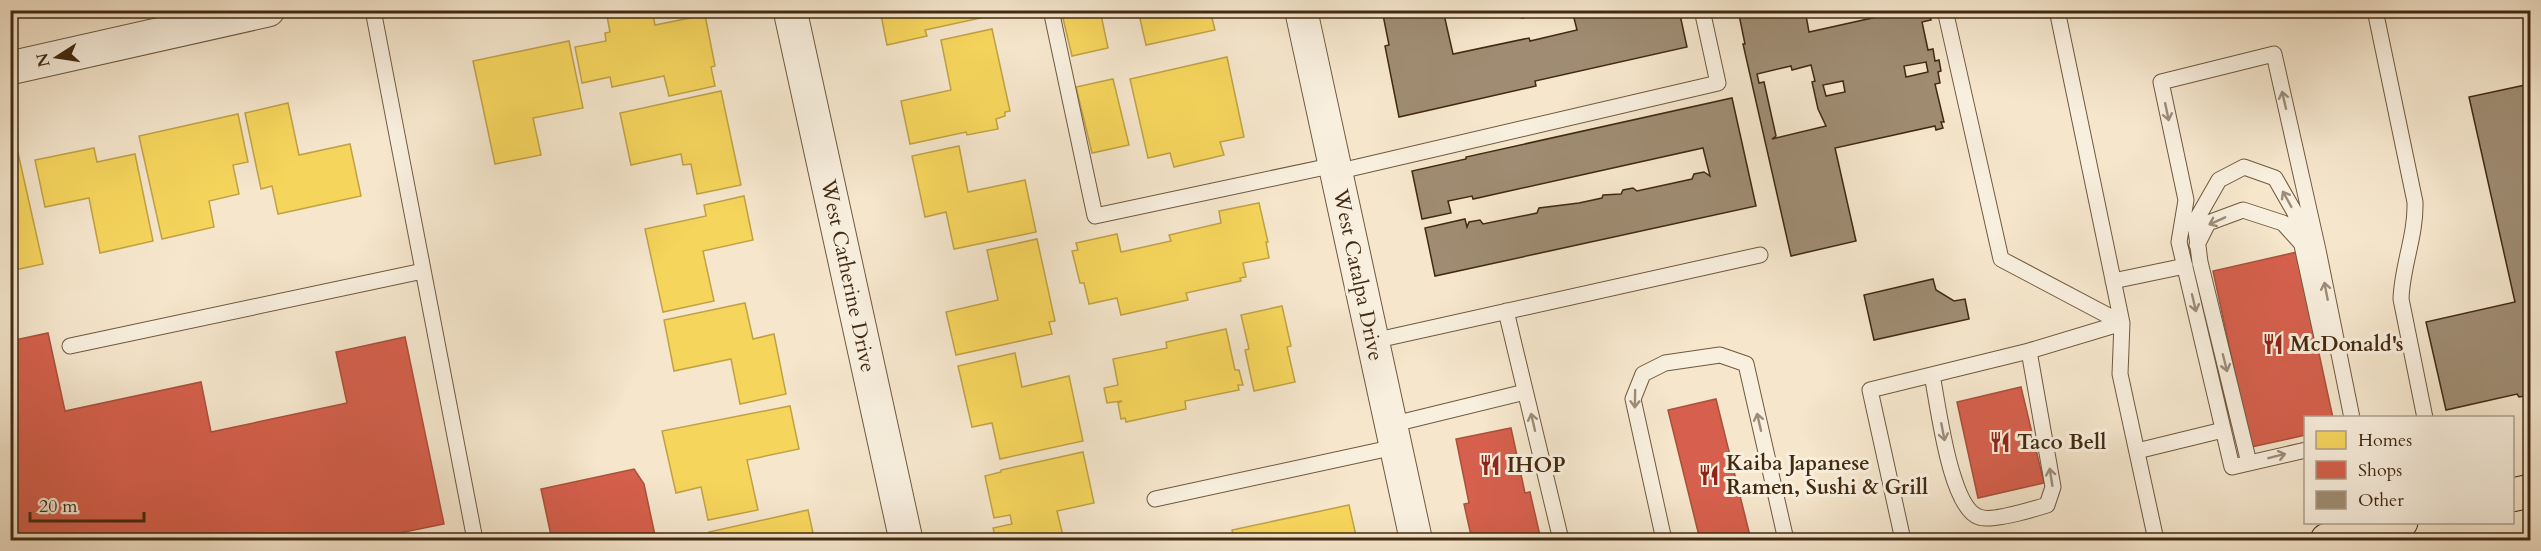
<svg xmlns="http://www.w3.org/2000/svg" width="2541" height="551" font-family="Cardo,serif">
	<rect width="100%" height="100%" fill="#f5e6cc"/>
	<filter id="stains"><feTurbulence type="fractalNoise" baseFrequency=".00333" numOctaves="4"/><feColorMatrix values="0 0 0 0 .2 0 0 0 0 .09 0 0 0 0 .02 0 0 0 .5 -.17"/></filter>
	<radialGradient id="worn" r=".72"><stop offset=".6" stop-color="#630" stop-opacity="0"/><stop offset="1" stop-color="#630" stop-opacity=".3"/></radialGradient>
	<path fill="#f6d55c" stroke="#c0a245" stroke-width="1.5" d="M24 10H45L25 15Z
		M652 10 655 25 705 15 715 66 711 67 715 86 669 96 664 76 612 87 610 77 582 83 575 47 606 41 605 33 610 32 606 11Z
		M880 10H1004V13L925 30 927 36 887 45Z
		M1061 10H1100L1108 48 1072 56Z
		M1138 10H1210L1215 30 1146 45Z
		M992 29 1010 111 1005 112V116L996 119 998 129 967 135 966 132 910 144 901 101 951 90 941 40Z
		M569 41 583 108 533 118 541 155 495 164 473 61Z
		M1227 57 1244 137 1220 142 1224 155 1174 167 1170 153 1148 158 1130 79Z
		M1113 79 1129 145 1092 153 1076 87Z
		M721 91 741 185 697 194 691 164 683 165 681 154 631 165 620 113Z
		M288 103 299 155 350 144 361 196 278 214 272 186 261 189 245 113Z
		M238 114 248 162 233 165 239 194 209 201 214 227 162 239 139 136Z
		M959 146 968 192 1025 180 1036 232 954 249 946 212 925 217 912 156Z
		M94 148 97 162 135 154 153 241 100 253 89 198 45 207 35 160Z
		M18 153 43 264 10 271V155Z
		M744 196 753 240 703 251 714 301 663 312 645 229 706 216 704 205Z
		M1259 203 1268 242H1266L1269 258 1243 263 1246 277 1240 278 1241 281 1186 293 1188 300 1121 315 1117 298 1089 304 1084 283H1080L1072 251 1078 250 1076 243 1117 234 1121 252 1171 241 1169 235 1221 223 1219 211Z
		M1037 239 1055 321 1049 322 1052 334 956 355 946 312 998 300 987 250Z
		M745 303 753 339 774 334 786 394 740 404 731 359 674 371 664 320Z
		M1282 306 1291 346 1287 347 1295 382 1254 391 1245 350 1249 349 1241 315Z
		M1226 329 1235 370H1239L1243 385H1238L1239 390 1185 401 1186 409 1126 422 1125 418 1121 419 1118 403 1122 401 1107 403 1104 388 1118 385 1113 359 1167 348 1166 342Z
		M1015 353 1022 387 1069 376 1083 441 1000 459 992 423 972 427 958 366Z
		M790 406 799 449 747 460 758 510 708 520 701 487 676 493 662 431Z
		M1083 452 1094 503 1057 511 1064 540H996L993 528 1012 524 1010 515 994 518 985 476 1001 472V470Z
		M1349 505 1357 540H1234L1232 530Z
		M808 510 813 533 797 536V540H711L709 532Z"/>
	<path fill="#d6604d" stroke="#aa503b" stroke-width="1.5" d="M2297 252 2333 418H2306V435L2251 447 2213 271Z
		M48 333 65 411 201 382 211 432 347 403 336 352 405 337 444 524 365 540H10V341Z
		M2021 387 2044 483 1978 498 1957 402Z
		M1716 399 1751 540H1700L1668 410Z
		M1511 428 1525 493 1530 492 1541 540H1472L1464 504 1469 503 1456 439Z
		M634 469 644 484 656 540H552L541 489Z"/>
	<path fill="#9f8c72" stroke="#422a10" stroke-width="1.5" fill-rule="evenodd" d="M1382 10H1443L1453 54 1529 38 1530 41 1577 30 1572 10H1679L1687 47 1535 81 1536 86 1399 117 1385 46 1389 45Z
		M1520 10H1553L1522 18Z
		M1738 10H1805L1809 32 1908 10H1929L1931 20 1922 22 1928 50 1933 49 1935 61 1939 60 1941 71 1938 72 1940 83 1935 84 1944 122H1941L1943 128 1936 130 1935 126 1835 148 1856 241 1791 256 1743 44H1745ZM1926 62 1928 72 1906 77 1904 66ZM1811 65 1815 81 1812 82 1818 109 1826 126 1772 139 1776 136 1764 82 1759 83 1757 74 1791 66 1792 70ZM1843 81 1845 92 1826 96 1823 85Z
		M2530 84V395L2519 397 2517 394 2446 410 2426 322 2515 302 2469 97Z
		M1732 98 1756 206 1435 276 1425 228 1465 219 1467 227 1469 222 1480 220 1483 224 1537 213 1539 208 1579 203 1602 198 1603 195 1621 194 1623 190 1633 188 1637 191 1692 179 1694 174 1704 172 1710 176 1703 148 1473 199 1472 196 1448 201 1451 213 1422 219 1412 171 1466 159V157Z
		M1933 279 1936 290 1954 301 1965 299 1969 319 1874 340 1864 295Z"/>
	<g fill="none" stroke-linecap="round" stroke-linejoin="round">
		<defs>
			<path id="service" d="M373 10 475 540
				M1051 10 1095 216 1335 165
				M1945 10 2001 259 2122 323
				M2057 10 2122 323 2120 374 2156 540
				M2375 10 2415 202C2416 236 2402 266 2401 299L2425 418
				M1336 172 1718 83 1702 10
				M2197 245 2208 223 2243 210 2283 223 2301 243
				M2113 281 2185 266
				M1506 311 1561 540
				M1373 341 1760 255
				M70 346 423 271
				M1932 375C1938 404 1950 508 1979 517 1991 522 2034 509 2047 505L2053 487 2029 351
				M1390 425 1525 392
				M2306 450 2232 467 2179 242 2186 200 2161 82 2274 54 2318 250 2352 418
				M2137 451 2223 430
				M2249 463 2200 262 2195 222 2219 180 2244 167 2275 178 2295 213 2323 342 2337 348
				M1155 499 1395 447
				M1664 540 1633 399 1643 374 1665 363 1720 355 1746 364 1786 540
				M1903 540 1870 390 2029 351 2122 323"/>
			<path id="minor" d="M1301 10 1416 540"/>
			<path id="tertiary" d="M790 10 906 540
				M10 68 268 10"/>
			<path id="primary" d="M2512 495 2530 491
				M2327 540 2401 522"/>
		</defs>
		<use href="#service" stroke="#6f593f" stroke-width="17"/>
		<use href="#minor" stroke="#6f593f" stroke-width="34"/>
		<use href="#tertiary" stroke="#6f593f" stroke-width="35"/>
		<use href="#primary" stroke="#422a10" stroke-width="35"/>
		<use href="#service" stroke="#f8efde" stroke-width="15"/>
		<use href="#minor" stroke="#f8efde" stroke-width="32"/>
		<use href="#tertiary" stroke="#f8efde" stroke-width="33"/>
		<use href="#primary" stroke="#f5e6cc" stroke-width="33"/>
	</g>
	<defs><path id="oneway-shaft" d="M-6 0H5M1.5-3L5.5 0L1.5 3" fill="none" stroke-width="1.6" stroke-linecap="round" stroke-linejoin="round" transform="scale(1.5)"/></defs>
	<g stroke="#9d8c77">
		<use href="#oneway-shaft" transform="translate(2284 100) rotate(-103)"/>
		<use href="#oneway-shaft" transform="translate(2167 112) rotate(78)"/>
		<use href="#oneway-shaft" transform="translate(2287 199) rotate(-119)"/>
		<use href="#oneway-shaft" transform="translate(2217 221) rotate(156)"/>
		<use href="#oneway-shaft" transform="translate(2326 291) rotate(-101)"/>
		<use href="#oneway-shaft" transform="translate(2194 303) rotate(77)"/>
		<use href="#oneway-shaft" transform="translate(2225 363) rotate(76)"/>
		<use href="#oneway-shaft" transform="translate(1635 399) rotate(91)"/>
		<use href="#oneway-shaft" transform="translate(1533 422) rotate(-103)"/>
		<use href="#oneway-shaft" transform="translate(1759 422) rotate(-103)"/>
		<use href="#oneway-shaft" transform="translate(1943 432) rotate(79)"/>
		<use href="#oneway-shaft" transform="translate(2277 456) rotate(-14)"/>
		<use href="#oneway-shaft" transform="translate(2051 477) rotate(-99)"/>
	</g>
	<defs>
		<symbol id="restaurant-bare" viewBox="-9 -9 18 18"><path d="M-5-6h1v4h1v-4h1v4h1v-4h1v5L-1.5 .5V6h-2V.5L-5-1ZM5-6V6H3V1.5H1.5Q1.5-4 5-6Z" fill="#8f2418" stroke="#f8efde" stroke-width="2.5" paint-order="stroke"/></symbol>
	</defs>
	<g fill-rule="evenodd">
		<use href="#restaurant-bare" x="2258" y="329" width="30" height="30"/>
		<use href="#restaurant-bare" x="1985" y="427" width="30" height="30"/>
		<use href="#restaurant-bare" x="1475" y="450" width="30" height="30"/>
		<use href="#restaurant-bare" x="1694" y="460" width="30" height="30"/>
	</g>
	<g text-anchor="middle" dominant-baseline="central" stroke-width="6" stroke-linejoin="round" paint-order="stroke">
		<g font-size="21" fill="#422a10" stroke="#f8efde">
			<text transform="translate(1358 275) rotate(78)">West Catalpa Drive</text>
			<text transform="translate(848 276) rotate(78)">West Catherine Drive</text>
		</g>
		<g font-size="21" font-weight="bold" fill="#422a10" stroke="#f8efde" text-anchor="start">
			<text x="2290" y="344">McDonald's</text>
			<text x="2017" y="442">Taco Bell</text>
			<text x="1726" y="463">Kaiba Japanese<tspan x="1726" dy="24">Ramen, Sushi &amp; Grill</tspan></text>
			<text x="1507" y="465">IHOP</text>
		</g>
	</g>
	<rect width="2541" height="551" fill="none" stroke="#f5e6cc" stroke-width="36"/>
	<rect x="12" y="12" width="2517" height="527" fill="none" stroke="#422a10" stroke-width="3"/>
	<rect x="18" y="18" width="2505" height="515" fill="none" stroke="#422a10" stroke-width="1.5"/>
	<rect x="2304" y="416" width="210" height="108" fill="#f8efde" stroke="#afa08c" stroke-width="1.5"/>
	<rect x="2316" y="431" width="30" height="18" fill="#f6d55c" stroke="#afa08c" stroke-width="1.5"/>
	<text x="2358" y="446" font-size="18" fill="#422a10">Homes</text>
	<rect x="2316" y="461" width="30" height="18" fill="#d6604d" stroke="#afa08c" stroke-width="1.5"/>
	<text x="2358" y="476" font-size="18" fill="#422a10">Shops</text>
	<rect x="2316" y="491" width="30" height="18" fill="#9f8c72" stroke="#afa08c" stroke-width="1.5"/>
	<text x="2358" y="506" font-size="18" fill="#422a10">Other</text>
	<g transform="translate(57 57) rotate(258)" stroke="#f8efde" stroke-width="4.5" paint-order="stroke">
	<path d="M0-4.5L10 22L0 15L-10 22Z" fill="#422a10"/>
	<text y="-9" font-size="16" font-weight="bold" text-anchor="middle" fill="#422a10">N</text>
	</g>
	<path d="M30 512v9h114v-9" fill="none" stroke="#422a10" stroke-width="3"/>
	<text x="39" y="512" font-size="18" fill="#422a10" stroke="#f8efde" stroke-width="4.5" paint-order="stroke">20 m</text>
	<rect width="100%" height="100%" filter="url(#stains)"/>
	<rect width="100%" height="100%" fill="url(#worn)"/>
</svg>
